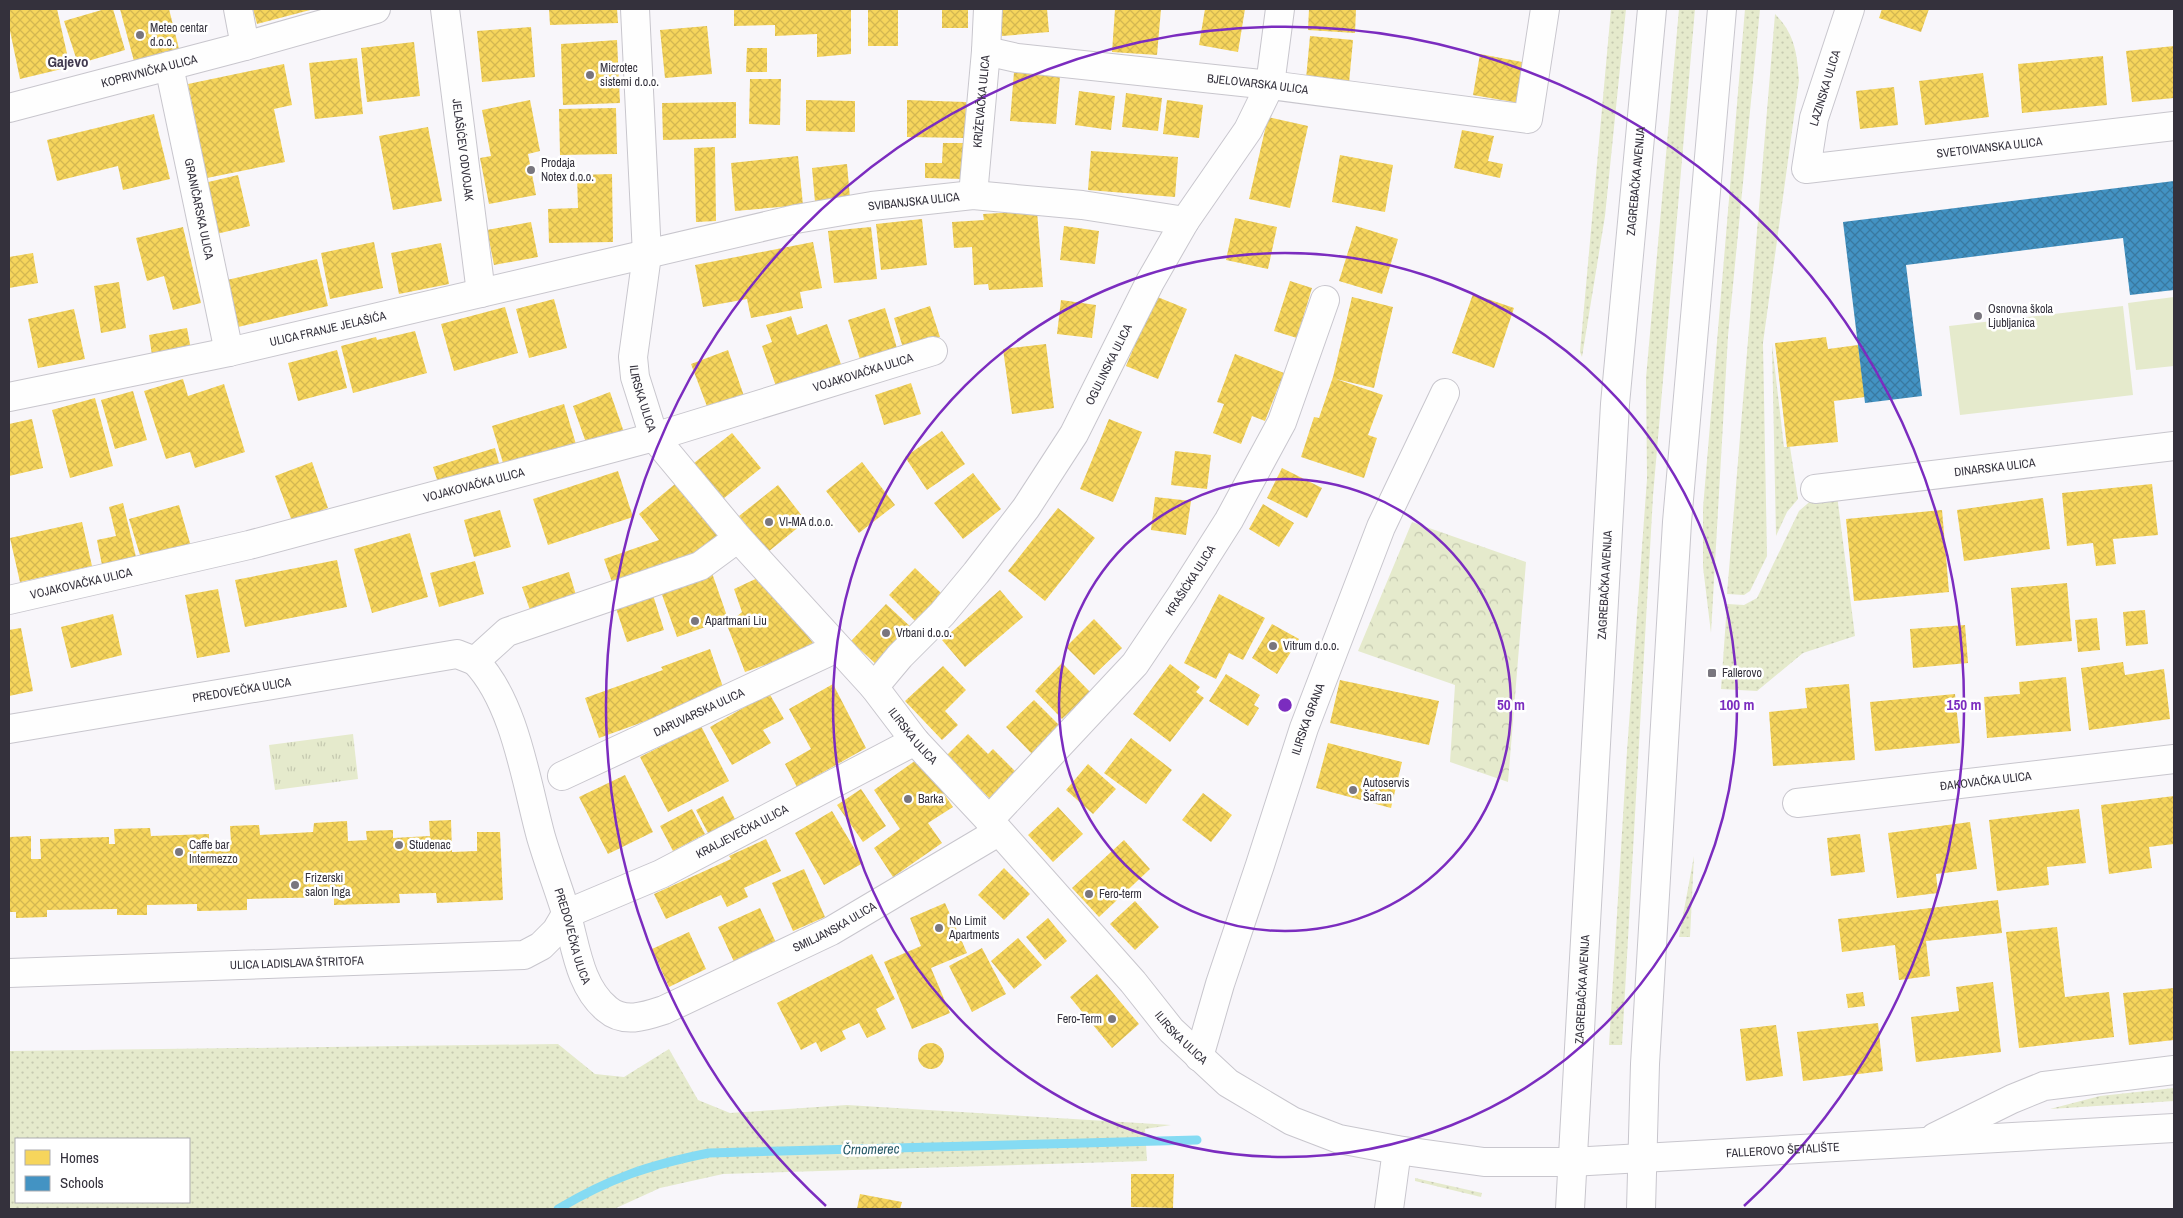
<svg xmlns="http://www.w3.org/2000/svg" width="2183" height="1218" font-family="'Archivo Narrow',sans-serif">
	<defs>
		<pattern id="grass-dots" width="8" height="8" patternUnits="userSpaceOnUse" patternTransform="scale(1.25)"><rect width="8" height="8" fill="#e5eacc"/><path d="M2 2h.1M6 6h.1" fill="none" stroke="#c5c9b0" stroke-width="1.8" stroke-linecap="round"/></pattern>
		<pattern id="forest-crowns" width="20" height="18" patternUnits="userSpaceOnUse" patternTransform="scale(1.25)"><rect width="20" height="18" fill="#e5eacc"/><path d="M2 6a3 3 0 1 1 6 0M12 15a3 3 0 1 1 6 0" fill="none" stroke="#c5c9b0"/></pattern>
		<pattern id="park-tufts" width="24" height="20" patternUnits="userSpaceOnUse" patternTransform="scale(1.25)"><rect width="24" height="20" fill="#e5eacc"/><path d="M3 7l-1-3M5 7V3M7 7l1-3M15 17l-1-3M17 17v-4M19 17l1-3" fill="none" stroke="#c5c9b0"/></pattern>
		<pattern id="homes-cross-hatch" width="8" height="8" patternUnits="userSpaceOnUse" patternTransform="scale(1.25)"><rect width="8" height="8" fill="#f6d55c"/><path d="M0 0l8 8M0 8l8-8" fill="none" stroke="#d4b751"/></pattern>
		<pattern id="schools-cross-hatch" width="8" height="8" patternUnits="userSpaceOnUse" patternTransform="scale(1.25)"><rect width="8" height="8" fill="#4393c3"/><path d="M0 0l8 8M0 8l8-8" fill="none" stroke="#3979a0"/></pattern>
	</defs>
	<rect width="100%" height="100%" fill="#f8f6fa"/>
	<path fill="url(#grass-dots)" fill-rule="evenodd" d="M1611 9H1626L1605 216 1582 357 1580 352Z
		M1679 9H1695L1653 496 1622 1045H1609L1627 751 1647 479 1646 378Z
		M1745 9H1760L1728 336 1711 633 1703 567V508Z
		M1775 14C1795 34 1797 53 1799 80L1763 343 1767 556 1750 591 1744 595 1727 594Z
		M1772 344 1784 447H1790L1798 499 1787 512 1776 536Z
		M1837 495 1855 636 1803 653 1757 691 1721 689 1727 604 1744 605 1757 598 1799 511 1814 498Z
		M1694 856 1690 937H1679Z
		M558 1044 595 1074 624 1077 669 1049 698 1100 730 1113 847 1105 1171 1125 1145 1129 1147 1161 723 1174 660 1188 614 1209H9V1051ZM16 1139H189V1202H16Z
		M2174 1088V1101L2050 1109 2100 1096Z
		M1415 1178 1482 1193 1481 1197 1415 1181Z"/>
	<path fill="url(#forest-crowns)" d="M1412 522 1526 562 1508 782 1450 762 1455 685 1358 651Z"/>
	<path fill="url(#park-tufts)" d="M353 734 358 779 275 790 269 745Z"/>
	<path fill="#e5eacc" d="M2174 297V366L2136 370 2128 303Z
		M2123 306 2133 395 1960 415 1949 326Z"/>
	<path fill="url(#homes-cross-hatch)" d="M9 9H57L70 67 20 79 9 26Z
		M105 9H113L125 50 78 64 64 21Z
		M120 9H169L180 53 135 65Z
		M253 9H314L257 24Z
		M549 9H617L618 23 550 25Z
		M734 9H851V54L817 57V34L775 36V25L734 26Z
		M868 9H898V46H868Z
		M942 9H968V28H942Z
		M1000 9H1047L1049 32 1002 36Z
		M1115 9H1161L1157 55 1112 52Z
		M1205 9H1245L1238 52 1199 45Z
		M1309 9H1356L1355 33 1308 30Z
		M1882 9H1929L1921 32 1879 18Z
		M707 26 712 74 665 78 660 30Z
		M531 27 535 77 482 82 477 31Z
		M1310 36 1353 40 1349 83 1306 79Z
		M617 40 620 103 563 105 561 44Z
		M414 42 420 96 367 102 361 48Z
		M2174 46V98L2132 102 2126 51Z
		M747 48H767V72H746Z
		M1480 54 1527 63 1519 103 1473 95Z
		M2103 56 2107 105 2022 113 2018 64Z
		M357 58 363 114 315 119 309 63Z
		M284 64 292 105 274 109 285 162 207 178 188 84Z
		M1014 72 1060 76 1056 124 1010 121Z
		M1983 73 1989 117 1925 125 1919 81Z
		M750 79H781L780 125 749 124Z
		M1894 87 1898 125 1860 129 1856 91Z
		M1079 91 1115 96 1111 130 1075 125Z
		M1126 93 1162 98 1158 131 1122 127Z
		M530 100 540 151 528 154 536 195 489 204 480 158 491 156 482 110Z
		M806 100 855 101V132L806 131Z
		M907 100 966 102 965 138 907 137Z
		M1167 100 1203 105 1199 138 1163 134Z
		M736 102V138L663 140 662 103Z
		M616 108 617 154 560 155 559 109Z
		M154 114 170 179 123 190 118 166 57 181 47 140Z
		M1268 117 1308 126 1290 208 1249 199Z
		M428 127 442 201 393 210 379 136Z
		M1462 130 1494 136 1488 161 1503 164 1500 178 1454 168Z
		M943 143H965L964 179 925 178V163H942Z
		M715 147 716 221 696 222 694 148Z
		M1091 151 1178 157 1175 197 1088 190Z
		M1340 155 1393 165 1385 212 1332 202Z
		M798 156 803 205 735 211 731 163Z
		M847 164 850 198 815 202 812 168Z
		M612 174 613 242 549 243 548 209 578 208 577 175Z
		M238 175 250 226 212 235 200 184Z
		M1037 211 1043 287 989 290 988 284 974 285 972 247 954 248 952 222 984 220 983 214Z
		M1235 218 1277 227 1268 269 1226 260Z
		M922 219 927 265 881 270 876 224Z
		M531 222 538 257 494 265 487 230Z
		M1064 226 1099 231 1095 264 1060 260Z
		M1356 226 1398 239 1382 294 1339 281Z
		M183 227 201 303 173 310 164 276 147 281 136 238Z
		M871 227 877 279 834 283 828 231Z
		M374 242 383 288 330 299 321 253Z
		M813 242 822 288 800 292 803 308 751 318 747 299 703 307 695 265Z
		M441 243 449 284 399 294 391 253Z
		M33 253 38 283 9 288V257Z
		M317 259 328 306 238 327 227 280Z
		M1290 281 1312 288 1297 338 1274 331Z
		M119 282 126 328 101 333 94 286Z
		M1473 294 1514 308 1494 368 1452 353Z
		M1155 296 1187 309 1158 379 1126 366Z
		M1352 297 1393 307 1374 388 1336 379 1383 395 1368 435 1377 438 1364 478 1301 457 1314 417 1319 418 1333 377Z
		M554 299 567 348 529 358 516 309Z
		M1061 300 1096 305 1092 338 1057 334Z
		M930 306 940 337 903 348 894 318Z
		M505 307 518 353 454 371 441 324Z
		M885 308 899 355 862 366 848 320Z
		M74 309 85 359 38 368 28 319Z
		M791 316 797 335 827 324 843 370 778 392 762 346 772 342 766 325Z
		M187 328 192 355 153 362 149 335Z
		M415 331 427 373 353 393 341 346 376 337 377 340Z
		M1826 337 1828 349 1858 345 1865 397 1834 401 1838 442 1787 447 1775 343Z
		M1046 344 1054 408 1012 414 1003 349Z
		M337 350 347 388 298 401 288 363Z
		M728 350 744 396 708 409 691 364Z
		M1235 354 1284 373 1265 421 1252 416 1241 444 1213 433 1224 404 1217 402Z
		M183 379 188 396 224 384 245 452 195 468 190 452 166 459 144 391Z
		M911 383 921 414 884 425 875 395Z
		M133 391 147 440 115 449 101 400Z
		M610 392 626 438 589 451 573 406Z
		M95 398 113 466 70 478 52 410Z
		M564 404 578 451 506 473 492 426Z
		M32 419 43 468 9 476V424Z
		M1109 419 1142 432 1113 502 1080 489Z
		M942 431 965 464 927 490 905 457Z
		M732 433 761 468 723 499 694 463Z
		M495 448 500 467 439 486 433 467Z
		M1175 451 1211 455 1207 489 1171 485Z
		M312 462 328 508 292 521 275 476Z
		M862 462 895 505 859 533 826 491Z
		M1282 468 1322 488 1307 518 1267 498Z
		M618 471 633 517 548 545 533 499Z
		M973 473 1001 509 963 539 934 503Z
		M675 484 719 537 687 563 613 585 604 559 659 540 639 514Z
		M2152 484 2158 535 2113 539 2116 564 2096 566 2093 543 2067 546 2062 493Z
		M778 485 806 521 768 552 739 516Z
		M1155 497 1191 501 1186 535 1151 530Z
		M2043 498 2050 549 1964 561 1957 510Z
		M123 503 136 557 102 565 97 540 116 536 109 507Z
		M1263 504 1294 523 1279 547 1249 529Z
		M179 505 192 550 143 565 129 519Z
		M1058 508 1095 538 1045 601 1008 571Z
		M500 510 511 547 474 557 464 520Z
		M1942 510 1949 592 1854 601 1846 519Z
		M82 522 92 566 20 582 10 538Z
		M410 533 428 597 372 613 354 549Z
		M337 560 347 607 245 627 235 580Z
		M475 561 484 594 439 607 430 573Z
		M915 568 942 594 915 621 889 595Z
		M569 572 576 595 530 610 522 587Z
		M712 573 728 619 677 637 661 592Z
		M762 576 816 647 745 672 727 625 742 612 734 589Z
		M2067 583 2072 641 2016 646 2011 588Z
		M218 589 230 652 197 658 185 595Z
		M1000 590 1023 617 965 667 942 640Z
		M1219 594 1265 618 1243 660 1229 653 1216 679 1184 663Z
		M653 595 664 630 627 642 616 608Z
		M886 604 913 629 879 667 851 641Z
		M2145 610 2148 644 2126 646 2123 612Z
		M113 614 122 655 71 668 61 627Z
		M2097 618 2100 650 2078 652 2075 620Z
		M1094 619 1122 648 1094 675 1066 647Z
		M1272 624 1299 639 1277 674 1252 658Z
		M1965 625 1968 663 1913 668 1910 629Z
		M21 628 33 691 9 696V630Z
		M710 649 724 690 676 707V710L599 738 585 698 663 670 661 667Z
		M2123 662 2125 675 2164 669 2170 719 2089 730 2081 668Z
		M1062 663 1090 692 1062 719 1035 691Z
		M1170 664 1200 687 1196 692 1204 698 1170 742 1133 714Z
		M943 666 966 690 945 711 958 725 942 740 905 701Z
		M1226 674 1260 695 1254 705 1259 708 1248 726 1209 701Z
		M2066 677 2071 731 1987 738 1984 697 2020 694 2019 682Z
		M1340 680 1439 701 1429 745 1330 723Z
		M833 684 866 748 797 787 785 764 811 749 789 709Z
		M1849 684 1855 760 1773 766 1769 712 1807 708 1805 688Z
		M769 693 784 719 763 730 771 743 732 765 710 727Z
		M1955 694 1960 743 1875 751 1870 702Z
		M1034 700 1062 728 1034 756 1006 727Z
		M701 726 729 781 668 812 640 757Z
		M968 734 988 754 993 749 1019 775 993 802 947 755Z
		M1131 738 1172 770 1146 804 1104 773Z
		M1328 743 1402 762 1391 808 1316 788Z
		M919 758 953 807 928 823 942 843 893 877 874 848 900 829 874 790Z
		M1088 764 1116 789 1093 814 1066 790Z
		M625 775 653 832 608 854 579 797Z
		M861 789 886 826 863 842 837 805Z
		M1203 793 1232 815 1211 842 1182 820Z
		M723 796 736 821 709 835 696 810Z
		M2174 796V844L2149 847 2152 868 2109 874 2101 805Z
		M1058 807 1083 834 1053 862 1028 835Z
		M692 809 705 834 673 851 660 826Z
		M2079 809 2086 863 2047 867 2049 885 1997 891 1989 820Z
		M832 811 863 863 824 885 795 833Z
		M451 820 452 852 477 851V832H500L503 900 437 903 436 893 399 894 400 903 334 905V897L247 899V910L197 911V904L147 905V915H117V909L47 910V917L16 918V912H9V837L31 836V859H41L40 839 109 837V844H115L114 829 150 828 151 836 209 834V844L231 842 230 826 259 825 260 835 313 832 314 823 347 821 348 841 367 840 366 831 393 830V838L430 836 429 821Z
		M1970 822 1977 869 1936 874 1938 893 1897 898 1888 833Z
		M1860 834 1865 872 1831 876 1827 838Z
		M766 839 781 871 744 888 748 897 727 907 721 895 666 919 654 894 731 859 729 856Z
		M1124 840 1150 869 1099 917 1072 888Z
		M1004 868 1030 894 1004 920 978 895Z
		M804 869 825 917 793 931 772 883Z
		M1998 900 2002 933 1926 941 1930 976 1899 980 1895 945 1842 952 1838 919Z
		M1135 901 1159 927 1135 950 1110 924Z
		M945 903 967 953 931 968 950 1013 912 1029 884 962 921 946 910 918Z
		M760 908 778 947 736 966 718 927Z
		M1048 918 1067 941 1045 960 1026 937Z
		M2057 927 2065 997 2109 992 2114 1037 2019 1048 2006 932Z
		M689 932 706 969 669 987 652 949Z
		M1018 938 1042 965 1014 989 991 961Z
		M982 948 1006 994 972 1012 949 966Z
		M872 954 895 999 876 1009 886 1029 867 1038 859 1023 842 1031 846 1039 821 1052 816 1042 801 1050 777 1003Z
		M1097 974 1139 1024 1112 1048 1070 997Z
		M1993 982 2001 1052 1916 1062 1911 1017 1959 1011 1956 987Z
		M2174 988V1040L2129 1045 2123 993Z
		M1863 992 1865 1006 1848 1008 1846 994Z
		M1878 1023 1883 1071 1803 1081 1797 1032Z
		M1776 1025 1783 1076 1746 1081 1740 1029Z
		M918 1056a13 13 0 1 1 26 0a13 13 0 1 1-26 0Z
		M1131 1174H1174L1173 1208 1131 1207Z
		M860 1194 902 1202 900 1209H857Z"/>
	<path fill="url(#schools-cross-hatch)" d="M2174 181V290L2130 295 2123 238 1906 265 1922 396 1865 403 1843 222Z"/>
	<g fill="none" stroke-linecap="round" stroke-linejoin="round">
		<path stroke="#85dbf3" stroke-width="9" d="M558 1209C610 1178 649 1165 709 1153L1197 1140"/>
		<defs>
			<g id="minor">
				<path d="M238 9 245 46"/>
				<path id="s1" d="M445 9 481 293"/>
				<path id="s2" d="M635 9 647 255 633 357 635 377 654 437 738 538 874 687 915 741 989 820 1133 982 1171 1030 1228 1083 1292 1121 1339 1139 1397 1150 1484 1162H1571L2174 1128"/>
				<path id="s3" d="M1850 9 1814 118 1806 169 2174 126"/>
				<path id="s4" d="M986 51 1017 58 1270 85 1528 119 1545 9"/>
				<path id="s5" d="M169 66 229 352"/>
				<path id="s6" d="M9 108 245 46 376 9"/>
				<path id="s7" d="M973 195 986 51 988 9"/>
				<path id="s8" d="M9 397 229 352 796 219 872 206 973 195 1082 205 1185 221"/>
				<path id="s9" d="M1815 489 2174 446"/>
				<path id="s10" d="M9 600 249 545 654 437 933 351"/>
				<path id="s11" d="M475 661C515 702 526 782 541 837 549 864 559 890 567 916 576 948 580 987 607 1009 624 1024 646 1016 664 1010L831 931 998 832"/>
				<path id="s12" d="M874 687 900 656 942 614 976 573 1026 508 1074 434 1150 282 1185 221 1248 130 1270 85 1280 9"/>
				<path id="s13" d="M9 729 457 654 475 661 507 632 700 566 738 538"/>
				<path id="s14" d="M562 776 837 648"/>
				<path id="s15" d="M1797 803 2174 759"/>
				<path id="s16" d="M989 820 1135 664 1182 594 1229 520 1282 422 1325 300"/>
				<path id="s17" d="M9 973 524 955 541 946 556 931 566 914 661 874 915 741"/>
				<path id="s18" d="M1199 1057 1220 984 1260 865 1304 728 1381 527 1445 393"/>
				<path d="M1935 1137 2012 1099 2044 1086 2174 1070"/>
				<path d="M1389 1209 1397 1150"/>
			</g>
			<g id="secondary">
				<path id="s19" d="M1570 1209 1615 404 1652 9"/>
				<path d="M1641 1209 1645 1064 1677 522 1722 9"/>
			</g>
		</defs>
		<use href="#minor" stroke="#c8c6cd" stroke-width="30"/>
		<use href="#secondary" stroke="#c8c6cd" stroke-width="30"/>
		<use href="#minor" stroke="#fefefe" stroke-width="28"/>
		<use href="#secondary" stroke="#fefefe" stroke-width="28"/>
	</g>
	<g fill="none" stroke="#7b2cbf" stroke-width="2.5">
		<circle cx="1285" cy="705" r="226"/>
		<circle cx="1285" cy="705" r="452"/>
		<path d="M826 1206A679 679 0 1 1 1744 1206"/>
	</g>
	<g fill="#79767e" stroke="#fff" stroke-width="2">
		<circle cx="140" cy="35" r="5"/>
		<circle cx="590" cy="75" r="5"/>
		<circle cx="531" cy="170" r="5"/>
		<circle cx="1978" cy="316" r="5"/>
		<circle cx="769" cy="522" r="5"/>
		<circle cx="695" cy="621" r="5"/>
		<circle cx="886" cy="633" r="5"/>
		<circle cx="1273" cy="646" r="5"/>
		<rect x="1707" y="668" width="10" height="10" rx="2.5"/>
		<circle cx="1353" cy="790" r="5"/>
		<circle cx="908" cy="799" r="5"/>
		<circle cx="399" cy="845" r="5"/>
		<circle cx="179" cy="852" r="5"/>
		<circle cx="295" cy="885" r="5"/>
		<circle cx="1089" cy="894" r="5"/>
		<circle cx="939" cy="928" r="5"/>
		<circle cx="1112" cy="1019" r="5"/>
	</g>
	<g text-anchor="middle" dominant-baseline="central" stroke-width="5" stroke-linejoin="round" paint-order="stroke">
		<g font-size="12" fill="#34313c" stroke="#fff" text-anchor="start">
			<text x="150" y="28">Meteo centar<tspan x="150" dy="14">d.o.o.</tspan></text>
			<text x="600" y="68">Microtec<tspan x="600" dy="14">sistemi d.o.o.</tspan></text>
			<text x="541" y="163">Prodaja<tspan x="541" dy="14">Notex d.o.o.</tspan></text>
			<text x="1988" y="309">Osnovna škola<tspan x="1988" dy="14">Ljubljanica</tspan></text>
			<text x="779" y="522">VI-MA d.o.o.</text>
			<text x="705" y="621">Apartmani Liu</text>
			<text x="896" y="633">Vrbani d.o.o.</text>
			<text x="1283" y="646">Vitrum d.o.o.</text>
			<text x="1722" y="673">Fallerovo</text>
			<text x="1363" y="783">Autoservis<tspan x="1363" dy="14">Šafran</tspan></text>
			<text x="918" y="799">Barka</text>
			<text x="189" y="845">Caffe bar<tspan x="189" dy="14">Intermezzo</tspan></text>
			<text x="409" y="845">Studenac</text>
			<text x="305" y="878">Frizerski<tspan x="305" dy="14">salon Inga</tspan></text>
			<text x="1099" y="894">Fero-term</text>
			<text x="949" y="921">No Limit<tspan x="949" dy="14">Apartments</tspan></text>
			<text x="1102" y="1019" text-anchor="end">Fero-Term</text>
		</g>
		<g font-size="12" fill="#34313c" stroke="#fff">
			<text stroke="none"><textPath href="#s6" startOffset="145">KOPRIVNIČKA ULICA</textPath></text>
			<text stroke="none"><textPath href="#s4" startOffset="274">BJELOVARSKA ULICA</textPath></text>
			<text transform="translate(1825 88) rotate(-73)">LAZINSKA ULICA</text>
			<text stroke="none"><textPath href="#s7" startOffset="94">KRIŽEVAČKA ULICA</textPath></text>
			<text stroke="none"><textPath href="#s3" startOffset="351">SVETOIVANSKA ULICA</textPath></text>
			<text stroke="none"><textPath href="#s1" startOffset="142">JELAŠIĆEV ODVOJAK</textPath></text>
			<text stroke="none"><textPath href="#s19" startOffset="1030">ZAGREBAČKA AVENIJA</textPath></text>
			<text stroke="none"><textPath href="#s8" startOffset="926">SVIBANJSKA ULICA</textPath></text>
			<text stroke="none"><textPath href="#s5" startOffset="146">GRANIČARSKA ULICA</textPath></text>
			<text stroke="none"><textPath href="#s8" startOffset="326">ULICA FRANJE JELAŠIĆA</textPath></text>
			<text stroke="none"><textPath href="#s12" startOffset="401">OGULINSKA ULICA</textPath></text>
			<text stroke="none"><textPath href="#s10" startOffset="884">VOJAKOVAČKA ULICA</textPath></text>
			<text stroke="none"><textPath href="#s2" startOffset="392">ILIRSKA ULICA</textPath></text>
			<text stroke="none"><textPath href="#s9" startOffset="181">DINARSKA ULICA</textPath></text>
			<text stroke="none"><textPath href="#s10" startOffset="479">VOJAKOVAČKA ULICA</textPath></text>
			<text stroke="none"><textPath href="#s16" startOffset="314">KRAŠIĆKA ULICA</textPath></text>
			<text stroke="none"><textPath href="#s10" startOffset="74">VOJAKOVAČKA ULICA</textPath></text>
			<text stroke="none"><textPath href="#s19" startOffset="625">ZAGREBAČKA AVENIJA</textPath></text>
			<text stroke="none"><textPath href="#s13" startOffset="236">PREDOVEČKA ULICA</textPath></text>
			<text stroke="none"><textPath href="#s14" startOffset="151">DARUVARSKA ULICA</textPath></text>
			<text stroke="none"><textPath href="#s18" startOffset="355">ILIRSKA GRANA</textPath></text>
			<text stroke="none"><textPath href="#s2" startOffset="828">ILIRSKA ULICA</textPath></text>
			<text stroke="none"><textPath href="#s15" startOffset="190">ĐAKOVAČKA ULICA</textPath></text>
			<text stroke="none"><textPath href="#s17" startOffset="770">KRALJEVEČKA ULICA</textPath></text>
			<text stroke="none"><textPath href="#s11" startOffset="626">SMILJANSKA ULICA</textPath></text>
			<text stroke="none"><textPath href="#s11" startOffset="294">PREDOVEČKA ULICA</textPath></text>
			<text stroke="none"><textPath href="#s17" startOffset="288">ULICA LADISLAVA ŠTRITOFA</textPath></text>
			<text stroke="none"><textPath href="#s19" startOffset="220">ZAGREBAČKA AVENIJA</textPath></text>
			<text stroke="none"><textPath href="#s2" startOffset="1232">ILIRSKA ULICA</textPath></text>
			<text stroke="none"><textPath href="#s2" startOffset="1868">FALLEROVO ŠETALIŠTE</textPath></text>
		</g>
		<g font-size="14" font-style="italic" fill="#265967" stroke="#fff">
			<text transform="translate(871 1149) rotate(-1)">Črnomerec</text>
		</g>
		<g font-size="15" font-weight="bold" fill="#413a50" stroke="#fff">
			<text x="68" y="61">Gajevo</text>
		</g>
	</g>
	<circle cx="1285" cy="705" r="8" fill="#7b2cbf" stroke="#fff" stroke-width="2.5"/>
	<g font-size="15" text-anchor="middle" font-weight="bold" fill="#7b2cbf" stroke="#fff" stroke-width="5" stroke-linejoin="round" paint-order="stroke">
		<text x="1511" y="710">50 m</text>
		<text x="1737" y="710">100 m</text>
		<text x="1964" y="710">150 m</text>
	</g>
	<rect width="2183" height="1218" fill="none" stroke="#34313c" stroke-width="20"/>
	<rect x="15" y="1138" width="175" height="65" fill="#ffffff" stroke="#aeadb1"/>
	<rect x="25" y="1150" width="25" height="15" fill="#f6d55c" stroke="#aeadb1"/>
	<text x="60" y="1163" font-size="15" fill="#34313c">Homes</text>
	<rect x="25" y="1176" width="25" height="15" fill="#4393c3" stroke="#aeadb1"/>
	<text x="60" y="1188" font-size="15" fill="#34313c">Schools</text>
</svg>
